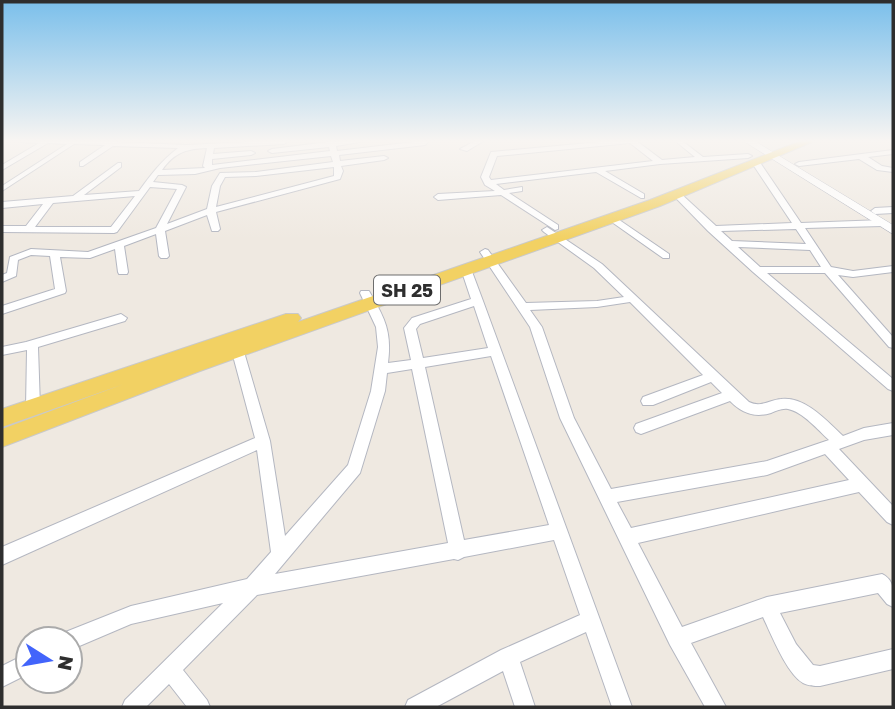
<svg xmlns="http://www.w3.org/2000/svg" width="895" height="709" font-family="'Golos Text',sans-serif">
	<rect width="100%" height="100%" fill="#efe9e1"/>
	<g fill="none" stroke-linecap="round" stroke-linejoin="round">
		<defs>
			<path id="street" d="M18 140H69L187 145 284 140 287 142 284 144 214 148 213 154 251 151 255 153 251 155 212 159V165L330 151 329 147 272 153 268 151 272 149 328 142V140H334L335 142 371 140 336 146 337 151 430 140 425 145 339 155 340 161 384 156 388 158 384 160 341 166 343 171 340 179 216 212 220 229 218 231H212L207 215 165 231 169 256 167 258H161L159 256 156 234 124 246 128 272 127 274H119L118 272 115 249 90 258 60 257 66 291 65 293 2 314V306L55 289 50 256 31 255 18 260 16 276 2 282V275L7 273 10 257 31 249 88 252 156 228 177 189 150 187 117 232 114 233 2 232V226H26L43 204 2 208V202L73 196 118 163H121V167L84 195 139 191C150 176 161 161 178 148L113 146 83 166H80V162L105 145 74 144 2 191V186L67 144 48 143 2 170V165L39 143 21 142ZM207 148 203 166 205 168 162 170C175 152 186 149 207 148ZM331 156 333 162 256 172 220 173 212 186 207 209 167 224 186 187 182 185 153 182 158 175 195 174 220 168ZM334 167V176L216 207 220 186 225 177 256 176ZM135 196 111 227H35L53 203Z
				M477 140H485L467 151 460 149Z
				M621 140H642L638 142 662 160 695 157 674 140H681L703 157 748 154 752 156 748 158 660 164 605 171 644 194V198H641L596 172 496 184 504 190 522 187V191L509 193 558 225V229L555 230 501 195 438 200 434 197 438 194 495 191 485 185 481 177 491 152ZM630 143 653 161 491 180 489 177 497 156Z
				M893 150V154L868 157 882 166 893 168V172L877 170 859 159 799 166 795 164 799 162Z
				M753 161H759L801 223 883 220 887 223 883 226 805 228 831 267 853 271 893 266V272L853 277 838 275 893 337V348L889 347 825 273H767L893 379V391L888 389 753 272 708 231 672 194 679 192 716 226 792 223 752 163ZM796 229 806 244 732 241 721 231ZM738 247 810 250 821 267H760Z
				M893 207V213L875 214 871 211 875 208Z
				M612 215 669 254V258H663L609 220V216Z
				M547 227 602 264 749 402C761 408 769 400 781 399 805 396 827 421 843 436L864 428 893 423V435L864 440 839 449 893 506V525L887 522 859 492 638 543 682 627 767 597 882 574C895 580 894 594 893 607L887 604 878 593 780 613 796 644 813 665 820 666 893 649V669L820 686C814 686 809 686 803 683 787 674 771 634 763 617L691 643 726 707H705L670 645 560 418 530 327 480 252 485 249 488 250 526 303 597 301 624 297 594 268 544 232 542 230ZM630 302 703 375 643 397 641 401 643 405H653L711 382 722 393 636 424 634 428 636 432 641 434 730 401C742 413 754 418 771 413 776 411 782 408 788 409 803 412 818 430 829 440L767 461 611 489 574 418 542 327 530 310 597 307ZM825 454 849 480 631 528 617 502 767 475Z
				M466 266 471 269 483 301 632 707H612L586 632 520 662 535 707H515L503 671 436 707H405L408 700 501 650 580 615 554 540 464 557 458 560 454 559 257 595 183 670 207 700 210 707H187L169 684 146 707H122L125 700 223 603 131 624 70 650V639H61L63 633 131 606 247 579 271 552 257 450 2 565V547L255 438 232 352 238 348 244 352 270 441 285 536 348 465 371 391 378 347 376 327 360 293 361 291H369C385 318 392 332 388 363L411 360 404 328 412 318 471 299 461 269ZM474 306 488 348 423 358 416 329 420 324ZM491 356 549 525 464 540 425 367ZM412 369 448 543 275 574 360 473 385 391 387 373Z
				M121 314 127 318 125 321 38 347 40 407 38 411 33 412 28 411 26 407 27 350 2 355V347L26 342Z
				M28 653V674L2 687V666Z"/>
			<path id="secondary" d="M742 140H753L893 225V234Z"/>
			<path id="primary" d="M803 140H817L660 206 200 371 2 447V429L124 384 2 427V409L286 314H298L301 318 298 322 650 200Z"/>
		</defs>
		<use href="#street" stroke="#b4b7c1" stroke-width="2"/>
		<use href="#secondary" stroke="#b4b7c1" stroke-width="1"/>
		<use href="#primary" stroke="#c9c9c9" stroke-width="2"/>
		<use href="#street" fill="#fff" fill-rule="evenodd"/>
		<use href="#secondary" fill="#fff" fill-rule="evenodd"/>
		<use href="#primary" fill="#f2d163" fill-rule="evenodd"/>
	</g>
	<linearGradient id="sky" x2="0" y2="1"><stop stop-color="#7abfeb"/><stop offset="0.59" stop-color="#f8f5f2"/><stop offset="1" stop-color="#f8f5f2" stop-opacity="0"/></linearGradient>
	<rect width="895" height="239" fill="url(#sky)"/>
	<g text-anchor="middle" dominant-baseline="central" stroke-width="5" stroke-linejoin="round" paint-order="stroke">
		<rect fill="#fff" stroke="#6d6d6d" stroke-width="2" x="374" y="275.5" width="66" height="29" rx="5"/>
		<g font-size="18" font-weight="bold" fill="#2e2e2e">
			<text x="407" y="290">SH 25</text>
		</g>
	</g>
	<rect width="895" height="709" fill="none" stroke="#2e2e2e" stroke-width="7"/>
	<g transform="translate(49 660) rotate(101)"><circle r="33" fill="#ffffff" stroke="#ababab" stroke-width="2"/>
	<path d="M0-5L12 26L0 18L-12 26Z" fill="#4264fb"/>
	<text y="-10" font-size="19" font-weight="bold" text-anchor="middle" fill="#2e2e2e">N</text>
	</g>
</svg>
